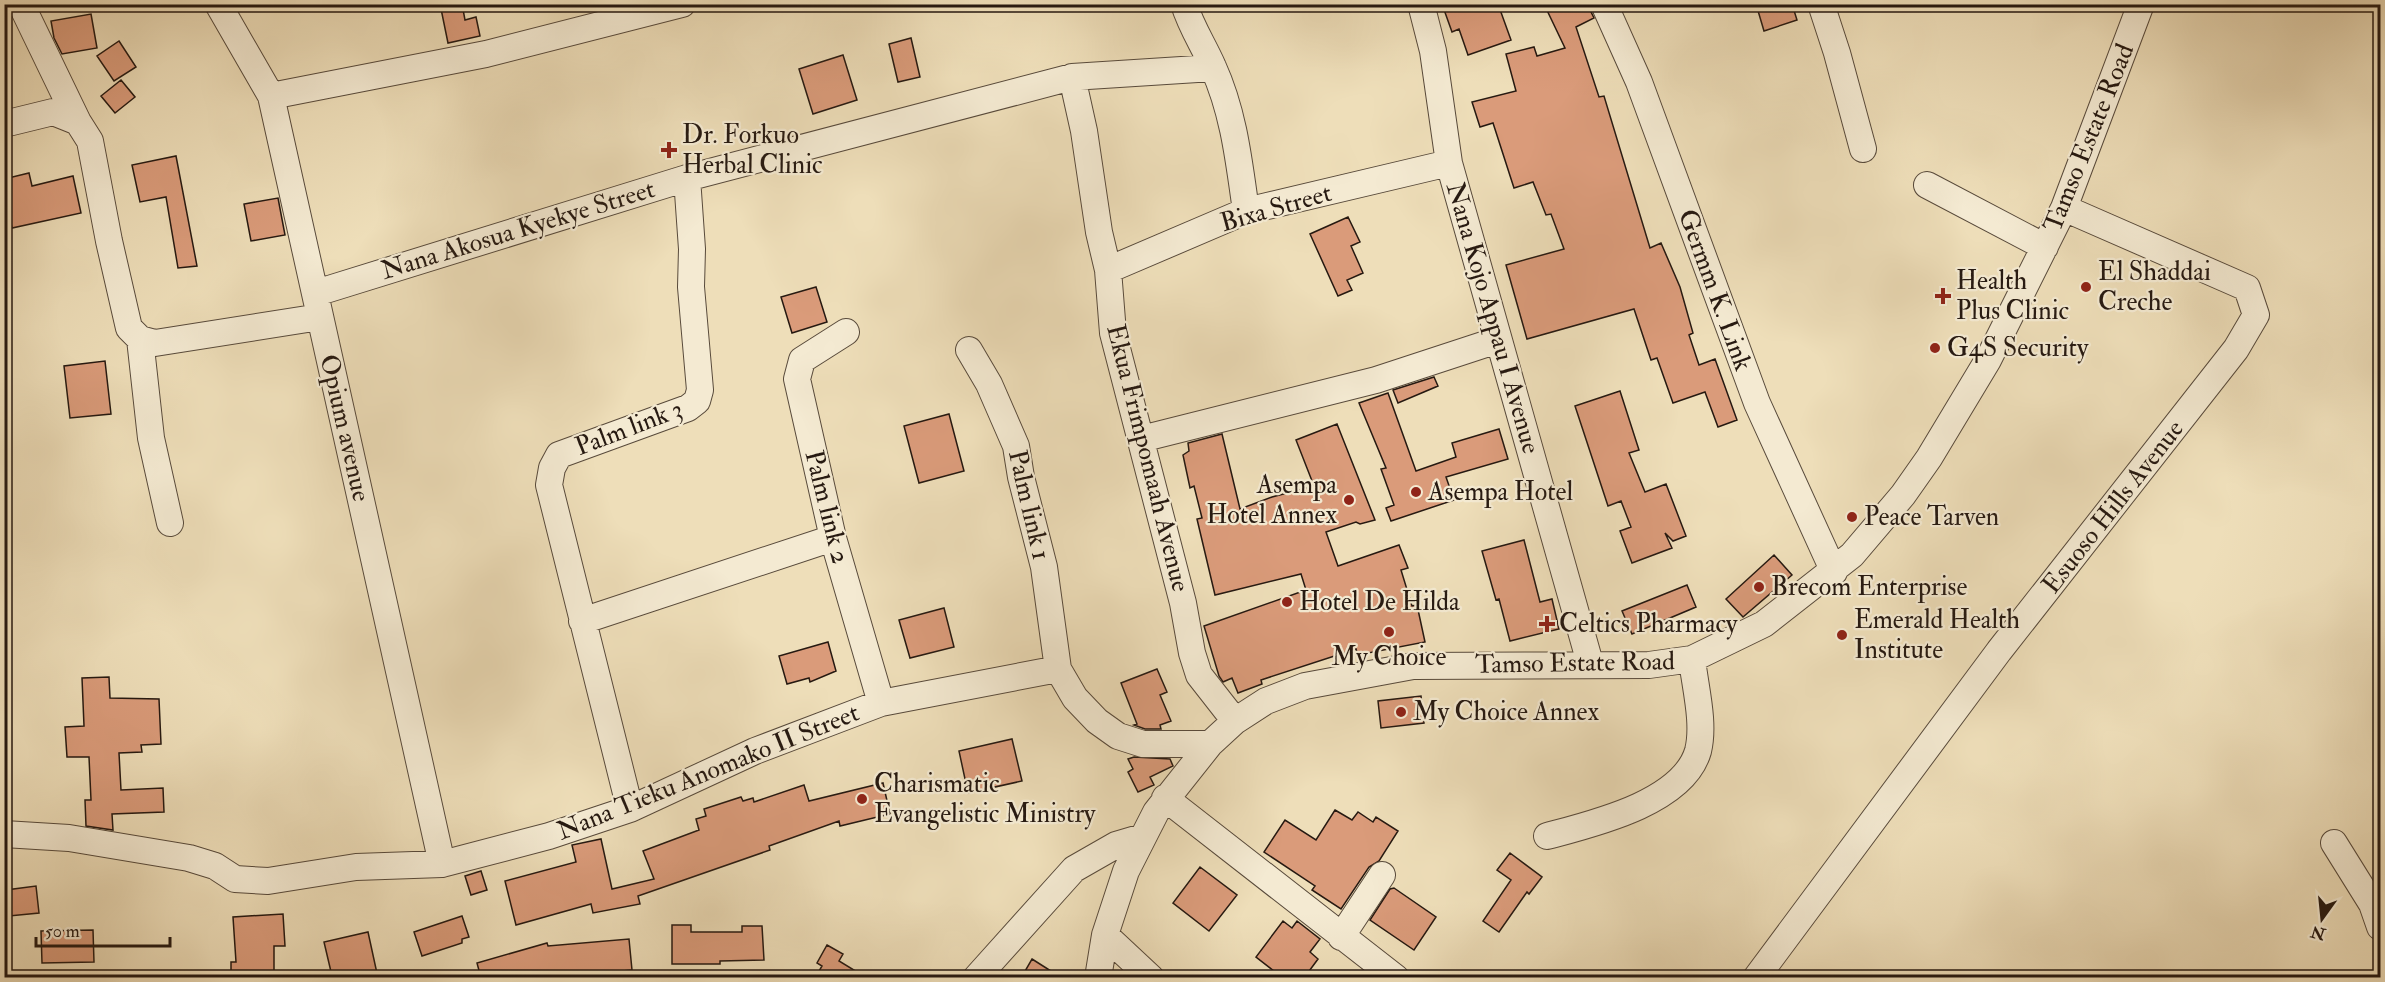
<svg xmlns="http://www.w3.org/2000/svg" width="2385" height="982" font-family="'IM FELL Double Pica',serif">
	<rect width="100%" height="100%" fill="#eedeb9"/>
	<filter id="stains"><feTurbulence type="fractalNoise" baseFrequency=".00333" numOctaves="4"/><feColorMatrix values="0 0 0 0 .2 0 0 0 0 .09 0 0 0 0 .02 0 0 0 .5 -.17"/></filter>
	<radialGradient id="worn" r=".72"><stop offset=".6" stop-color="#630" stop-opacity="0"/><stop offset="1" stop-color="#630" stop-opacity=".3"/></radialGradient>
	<path fill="#da9b7a" stroke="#261911" stroke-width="1.5" d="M440 4H462L465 20 476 17 480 36 448 43Z
		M1442 4H1498L1511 40 1468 55 1459 29 1452 32Z
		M1544 4H1587L1594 18 1576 27 1599 97 1604 96 1650 248 1661 243 1680 287 1693 333 1689 335 1699 365 1715 359 1737 420 1718 427 1705 392 1673 403 1657 358 1651 360 1634 309 1527 339 1506 265 1564 249 1551 214 1546 215 1533 182 1514 188 1493 123 1480 127 1472 102 1516 91 1506 54 1534 47 1537 56 1565 48Z
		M1756 4H1792L1797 20 1764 31Z
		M91 14 97 48 62 54 54 38 51 21Z
		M911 38 920 77 898 82 889 44Z
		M119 41 136 67 114 81 97 56Z
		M843 55 857 100 813 114 799 69Z
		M121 80 135 97 115 113 101 96Z
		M176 156 197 266 178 268 166 197 140 202 132 165Z
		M29 173 32 186 73 176 81 213 12 228 4 193V179Z
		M278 198 285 235 251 241 244 204Z
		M1348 217 1360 242 1351 246 1363 273 1347 280 1352 290 1338 296 1310 234Z
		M816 287 827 322 792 333 781 297Z
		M105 361 111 414 70 418 64 366Z
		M1434 377 1438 386 1398 403 1393 390Z
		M1620 391 1639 450 1629 453 1645 492 1666 484 1686 536 1673 541 1665 533 1672 548 1632 563 1620 531 1631 527 1621 501 1608 506 1575 406Z
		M1388 393 1416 471 1456 457 1452 443 1499 429 1508 459 1446 477 1454 500 1391 521 1386 508 1394 505 1381 469 1386 468 1359 403Z
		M949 414 964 471 919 483 904 426Z
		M1337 424 1375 520 1360 524 1356 522 1326 532 1338 566 1399 545 1408 568 1401 570 1412 606 1417 605 1425 642 1358 655 1356 649 1261 680 1262 684 1238 693 1232 678 1223 682 1219 676 1204 626 1306 590 1301 574 1215 595 1197 519 1202 518 1194 486 1190 488 1183 455 1189 451 1188 443 1222 434 1240 509 1272 497 1314 486 1296 440Z
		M1524 540 1540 602 1552 599 1559 629 1510 641 1499 599 1496 600 1482 551Z
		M1774 555 1792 575 1743 617 1726 599Z
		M1687 585 1696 607 1632 634 1622 611Z
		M944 608 954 647 910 658 899 620Z
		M828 642 836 671 810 682 809 678 787 684 779 656Z
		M1157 669 1167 692 1160 695 1171 721 1160 725 1161 729H1145L1134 725 1137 724 1121 683Z
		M109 677 110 698 159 699 161 744 141 745 142 752 119 753 121 790 163 788 164 812 112 814 113 830 86 826 85 800H91L89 757H67L65 727 84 726 82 678Z
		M1421 696 1424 723 1381 728 1378 701Z
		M1012 739 1022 781 968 793 959 751Z
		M1134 757 1170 759 1173 766 1150 777 1154 785 1138 792 1128 772 1133 769 1128 759Z
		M883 783 890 814 840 826 839 821 769 846 770 850 638 896 640 904 593 913 591 904 516 925 505 881 576 862 572 845 601 839 612 889 654 879 643 851 699 830 696 819 706 816 704 809 741 797 743 801 753 798 754 802 804 785 809 801Z
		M1335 810 1352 820 1358 812 1373 822 1376 817 1398 831 1379 861 1369 867 1341 909 1312 890 1315 886 1264 852 1285 820 1316 840Z
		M1510 853 1542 877 1529 894 1527 892 1499 932 1483 921 1511 880 1497 870Z
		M1200 867 1237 895 1209 931 1173 903Z
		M481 871 487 890 471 895 465 876Z
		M36 886 39 913 9 916 6 890Z
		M1394 888 1436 917 1414 950 1370 920 1390 889Z
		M283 914 285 946H274V978H231V962H236L233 917Z
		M462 916 469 937 462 939V943L422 956 414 932Z
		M1283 921 1292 928 1297 921 1320 939 1310 952 1318 959 1304 978H1283L1256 957Z
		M672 925H691V932H742V926H762L764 960 720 961V964H672Z
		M93 930 94 962 42 963 41 931Z
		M368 932 378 978 332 976 324 942Z
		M629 939 632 970 592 974V972L555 975V978H481L477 963 547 943 548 946Z
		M827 945 843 954 839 961 867 978H815L822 966 817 963Z
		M1032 959 1062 978H1021Z"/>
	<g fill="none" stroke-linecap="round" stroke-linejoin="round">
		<defs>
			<path id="minor" d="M21 4 78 122
				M218 4 271 96 442 864
				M1184 4C1191 27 1204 46 1213 67 1234 113 1239 162 1246 211
				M1421 4 1433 51 1449 163 1590 663
				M1604 4 1639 82 1757 403 1834 572
				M1821 4 1837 53 1863 149
				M1072 77 1084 131 1099 232 1108 270 1113 333 1183 603 1192 653 1199 675 1235 721
				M271 96 486 54 682 4
				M4 124 53 112 78 122 90 141 109 241 129 328 140 339 155 343 320 317
				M1927 185 2045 247
				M1108 270 1246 211 1449 163
				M316 293 687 178 1072 77 1213 68
				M846 332 802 360 797 379 833 538 881 703
				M140 339 151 438 170 523
				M969 350 989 384 1016 446 1021 477 1044 567 1058 669 1075 698 1097 721 1118 736 1143 744H1210
				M1141 439 1376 380 1498 340
				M582 621 833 538
				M1165 798 1396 978
				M630 809 549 485 552 468 559 455 688 408 697 401 700 390 691 287 692 249 687 178
				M4 834 69 838 189 858 215 866 235 879 268 881 356 867 442 864 549 836 630 809 755 751 881 703 1058 669
				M1547 836C1592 824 1683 803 1698 751 1705 723 1695 687 1692 659
				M2334 843 2372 904 2380 927
				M1105 935 1151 978
				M1341 937 1382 875
				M976 978 1074 869 1116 845 1143 837
				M1098 978 1105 935 1126 871 1156 812 1210 744 1235 721 1266 701 1305 686 1413 666 1649 665 1692 659 1764 624 1852 555 1903 495 1929 458 1988 360 2064 208 2141 4
				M1756 978 1999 651 2236 349 2256 315 2247 288 2064 208"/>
		</defs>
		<use href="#minor" stroke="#584a3b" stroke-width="28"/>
		<use href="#minor" stroke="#f4ead2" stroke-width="26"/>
	</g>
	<g fill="#8f2418" stroke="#f4ead2" stroke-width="2">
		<path d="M666 141h6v6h6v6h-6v6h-6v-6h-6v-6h6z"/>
		<circle cx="2086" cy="287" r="6"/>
		<path d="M1940 287h6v6h6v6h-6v6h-6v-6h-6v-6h6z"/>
		<circle cx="1935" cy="348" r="6"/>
		<circle cx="1416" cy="492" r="6"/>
		<circle cx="1349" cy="500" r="6"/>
		<circle cx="1852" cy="517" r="6"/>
		<circle cx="1759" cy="587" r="6"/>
		<circle cx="1287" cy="602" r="6"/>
		<path d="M1544 615h6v6h6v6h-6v6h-6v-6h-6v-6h6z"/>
		<circle cx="1389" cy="632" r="6"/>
		<circle cx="1842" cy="635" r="6"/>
		<circle cx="1401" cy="712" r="6"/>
		<circle cx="862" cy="799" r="6"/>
	</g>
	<g text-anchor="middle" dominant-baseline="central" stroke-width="4.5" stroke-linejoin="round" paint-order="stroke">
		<g font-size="26" fill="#261911" stroke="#f4ead2" text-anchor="start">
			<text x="682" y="135">Dr. Forkuo<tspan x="682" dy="30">Herbal Clinic</tspan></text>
			<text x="2098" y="272">El Shaddai<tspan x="2098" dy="30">Creche</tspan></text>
			<text x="1956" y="281">Health<tspan x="1956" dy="30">Plus Clinic</tspan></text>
			<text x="1947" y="348">G4S Security</text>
			<text x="1337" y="485" text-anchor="end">Asempa<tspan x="1337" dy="30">Hotel Annex</tspan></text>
			<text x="1428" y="492">Asempa Hotel</text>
			<text x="1864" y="517">Peace Tarven</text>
			<text x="1771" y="587">Brecom Enterprise</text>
			<text x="1299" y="602">Hotel De Hilda</text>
			<text x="1854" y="620">Emerald Health<tspan x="1854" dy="30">Institute</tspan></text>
			<text x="1559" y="624">Celtics Pharmacy</text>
			<text x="1389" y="657" text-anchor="middle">My Choice</text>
			<text x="1413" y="712">My Choice Annex</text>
			<text x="874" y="784">Charismatic<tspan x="874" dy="30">Evangelistic Ministry</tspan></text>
		</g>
		<g font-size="26" fill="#261911" stroke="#f4ead2">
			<text transform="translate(2089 138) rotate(-68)">Tamso Estate Road</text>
			<text transform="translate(1276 208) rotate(-16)">Bixa Street</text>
			<text transform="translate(518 230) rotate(-17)">Nana Akosua Kyekye Street</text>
			<text transform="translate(1715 290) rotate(70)">Germm K. Link</text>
			<text transform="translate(1493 318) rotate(74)">Nana Kojo Appau I Avenue</text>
			<text transform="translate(345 428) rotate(77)">Opium avenue</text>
			<text transform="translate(629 428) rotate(-21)">Palm link 3</text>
			<text transform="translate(1148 458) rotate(76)">Ekua Frimpomaah Avenue</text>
			<text transform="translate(1029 505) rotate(77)">Palm link 1</text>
			<text transform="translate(827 507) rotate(76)">Palm link 2</text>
			<text transform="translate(2113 507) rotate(-52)">Esuoso Hills Avenue</text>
			<text transform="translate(1575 663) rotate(-1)">Tamso Estate Road</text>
			<text transform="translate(708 772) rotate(-22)">Nana Tieku Anomako II Street</text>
		</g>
	</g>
	<rect width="2385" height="982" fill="none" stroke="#eedeb9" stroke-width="24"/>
	<rect x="6" y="6" width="2373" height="970" fill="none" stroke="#261911" stroke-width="3"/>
	<rect x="12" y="12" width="2361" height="958" fill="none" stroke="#261911" stroke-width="1.5"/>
	<g transform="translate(2322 919) rotate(195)" stroke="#f4ead2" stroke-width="4.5" paint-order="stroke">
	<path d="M0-4.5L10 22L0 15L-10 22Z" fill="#261911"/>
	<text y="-9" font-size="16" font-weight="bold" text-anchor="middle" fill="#261911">N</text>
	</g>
	<path d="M36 937v9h134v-9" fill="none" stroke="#261911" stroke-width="3"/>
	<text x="45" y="937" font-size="18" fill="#261911" stroke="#f4ead2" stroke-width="4.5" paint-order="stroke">50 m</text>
	<rect width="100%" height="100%" filter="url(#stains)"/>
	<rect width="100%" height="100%" fill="url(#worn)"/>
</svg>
